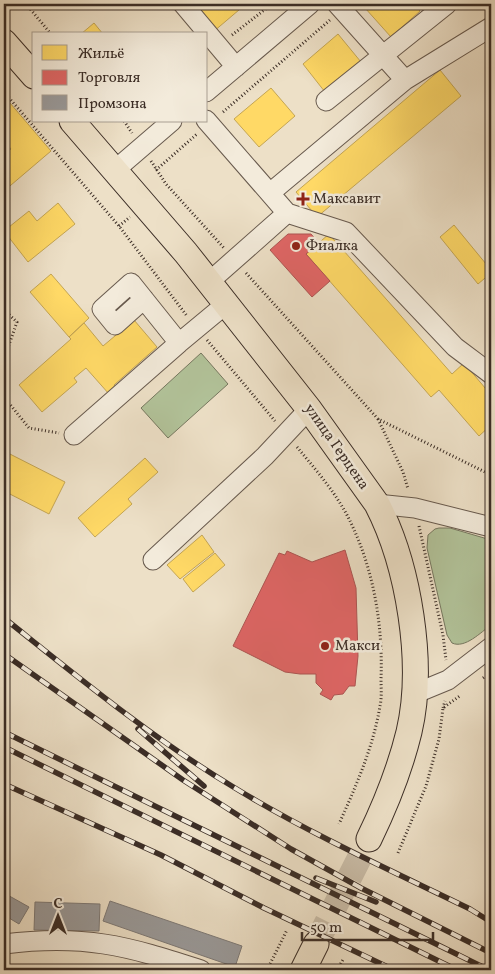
<svg xmlns="http://www.w3.org/2000/svg" width="495" height="974" font-family="Vollkorn,serif">
	<rect width="100%" height="100%" fill="#ede0c7"/>
	<filter id="stains"><feTurbulence type="fractalNoise" baseFrequency=".004" numOctaves="4"/><feColorMatrix values="0 0 0 0 .2 0 0 0 0 .09 0 0 0 0 .02 0 0 0 .5 -.17"/></filter>
	<radialGradient id="worn" r=".72"><stop offset=".6" stop-color="#630" stop-opacity="0"/><stop offset="1" stop-color="#630" stop-opacity=".3"/></radialGradient>
	<path fill="#b2c39a" stroke="#767860" d="M201 353 228 384 168 438 141 408Z
		M439 528H450L491 540V625C481 632 465 649 452 643L447 635 427 548 428 535 435 529Z"/>
	<path fill="#ffd966" stroke="#c4a553" d="M190 4H246L213 32Z
		M369 4H414L420 11 391 37 365 8Z
		M94 23 103 34H81Z
		M338 34 361 62 325 92 303 64Z
		M440 70 461 96 317 217 296 192Z
		M271 88 295 116 259 147 234 119Z
		M4 96 51 151 4 191V155L11 149 4 141Z
		M58 203 75 224 28 262 4 231 29 211 37 221Z
		M454 225 491 270V273L478 284 440 237Z
		M329 234 452 374 464 363 491 395V425L479 436 439 390 431 397 306 254Z
		M51 274 89 318 69 337 30 292Z
		M134 320 157 347 114 385 116 388 109 394 86 368 74 378 77 382 42 412 19 385 71 339 69 337 84 323 103 346Z
		M4 451 65 482 49 514 4 491Z
		M145 458 158 472 128 499 132 504 95 537 78 518Z
		M202 535 214 552 180 579 167 565Z
		M215 553 225 565 193 592 183 579Z"/>
	<path fill="#e06666" stroke="#ae5553" d="M288 234H311L319 243 306 254 330 281 312 297 270 250Z
		M345 550 356 588 358 656 355 686H349L343 694 334 695 331 700 320 694 323 690 316 683V674H300L285 672 233 646 279 553 285 555 287 551 312 562Z"/>
	<path fill="#999" stroke="#7d7976" d="M4 893 29 907 19 924 4 915Z
		M110 901 242 946 235 967 103 921Z
		M35 902 100 904 99 931 34 930Z"/>
	<g fill="none" stroke-linecap="round" stroke-linejoin="round">
		<path stroke="#c9bca7" stroke-width="25" stroke-dasharray="25 12" stroke-linecap="butt" d="M316 944 369 839"/>
		<defs>
			<path id="minor" d="M183 4 236 67
				M405 80 491 27
				M206 92 310 4
				M326 101 447 4
				M206 120 287 213 346 232 455 347 491 374
				M115 170 172 121
				M270 193 405 80 337 4
				M209 282 287 213
				M144 299 115 325 102 309 131 283 179 343
				M74 435 179 343 226 304
				M377 504 415 508 491 527
				M153 560 265 456 309 409
				M414 694 448 680 491 647
				M4 944C36 940 72 939 104 944 137 949 170 960 201 970"/>
			<path id="major" d="M4 42 34 76
				M72 121 186 253 309 409 377 504C409 566 425 664 409 732 400 769 386 804 369 839
				M303 970 316 944"/>
		</defs>
		<use href="#minor" stroke="#685a4e" stroke-width="21"/>
		<use href="#major" stroke="#3b2d26" stroke-width="27"/>
		<path stroke="#3b2d26" stroke-width="3" stroke-dasharray="1 2.5" stroke-linecap="butt" d="M26 4 51 34
			M232 35 272 4
			M4 92 119 226 187 316
			M223 112 330 20
			M124 121 132 133
			M151 161 166 184 224 248
			M156 170 197 134
			M119 226 130 217
			M246 273 378 419 491 475
			M4 310 17 322 4 359
			M207 340 275 421
			M4 397 29 428 59 433
			M378 419 403 472 408 489
			M297 447C316 470 337 494 350 521 374 570 383 626 381 679 381 688 382 697 380 706 373 748 356 786 339 824
			M419 526 443 635 446 660
			M483 678 491 672
			M443 708 445 701
			M398 853 426 786 439 739 443 708 461 695
			M267 970 287 930
			M337 970 344 958"/>
		<use href="#minor" stroke="#f3ebdb" stroke-width="19"/>
		<use href="#major" stroke="#ede0c7" stroke-width="25"/>
		<defs>
			<path id="rail" d="M4 618C78 677 153 739 235 788 310 834 392 871 470 909L491 922
				M4 654 183 780 291 849 361 888 491 953
				M138 729 204 786
				M4 732 489 970
				M4 747 457 970
				M4 784 161 855 264 908 394 970
				M316 878 376 902"/>
		</defs>
		<use href="#rail" stroke="#3b2d26" stroke-width="5.5"/>
		<use href="#rail" stroke="#f3ebdb" stroke-width="4" stroke-dasharray="11" stroke-linecap="butt"/>
	</g>
	<g fill="#8f2418" stroke="#f3ebdb" stroke-width="2">
		<path d="M300.5 191.5h5v5h5v5h-5v5h-5v-5h-5v-5h5z"/>
		<circle cx="296" cy="246" r="5"/>
		<circle cx="325" cy="646" r="5"/>
	</g>
	<g text-anchor="middle" dominant-baseline="central" stroke-width="5" stroke-linejoin="round" paint-order="stroke">
		<g font-size="15" fill="#3b2d26" stroke="#f3ebdb" text-anchor="start">
			<text x="313" y="199">Максавит</text>
			<text x="306" y="246">Фиалка</text>
			<text x="335" y="646">Макси</text>
		</g>
		<g font-size="15" fill="#3b2d26" stroke="#f3ebdb">
			<text transform="translate(336 447) rotate(55)">улица Герцена</text>
		</g>
	</g>
	<rect width="495" height="974" fill="none" stroke="#ede0c7" stroke-width="20"/>
	<rect x="5" y="5" width="485" height="964" fill="none" stroke="#3b2d26" stroke-width="2.5"/>
	<rect x="10" y="10" width="475" height="954" fill="none" stroke="#3b2d26"/>
	<rect x="32" y="32" width="175" height="90" fill="#f3ebdb" stroke="#a99f93"/>
	<rect x="42" y="45" width="25" height="15" fill="#ffd966" stroke="#a99f93"/>
	<text x="78" y="58" font-size="15" fill="#3b2d26">Жильё</text>
	<rect x="42" y="70" width="25" height="15" fill="#e06666" stroke="#a99f93"/>
	<text x="78" y="82" font-size="15" fill="#3b2d26">Торговля</text>
	<rect x="42" y="95" width="25" height="15" fill="#999999" stroke="#a99f93"/>
	<text x="78" y="108" font-size="15" fill="#3b2d26">Промзона</text>
	<g transform="translate(58 916)" stroke="#f3ebdb" stroke-width="4" paint-order="stroke">
	<path d="M0-4L9 19L0 12L-9 19Z" fill="#3b2d26"/>
	<text y="-8" font-size="14" font-weight="bold" text-anchor="middle" fill="#3b2d26">С</text>
	</g>
	<path d="M302 932v8h131v-8" fill="none" stroke="#3b2d26" stroke-width="2.5"/>
	<text x="310" y="932" font-size="15" fill="#3b2d26" stroke="#f3ebdb" stroke-width="4" paint-order="stroke">50 m</text>
	<rect width="100%" height="100%" filter="url(#stains)"/>
	<rect width="100%" height="100%" fill="url(#worn)"/>
</svg>
